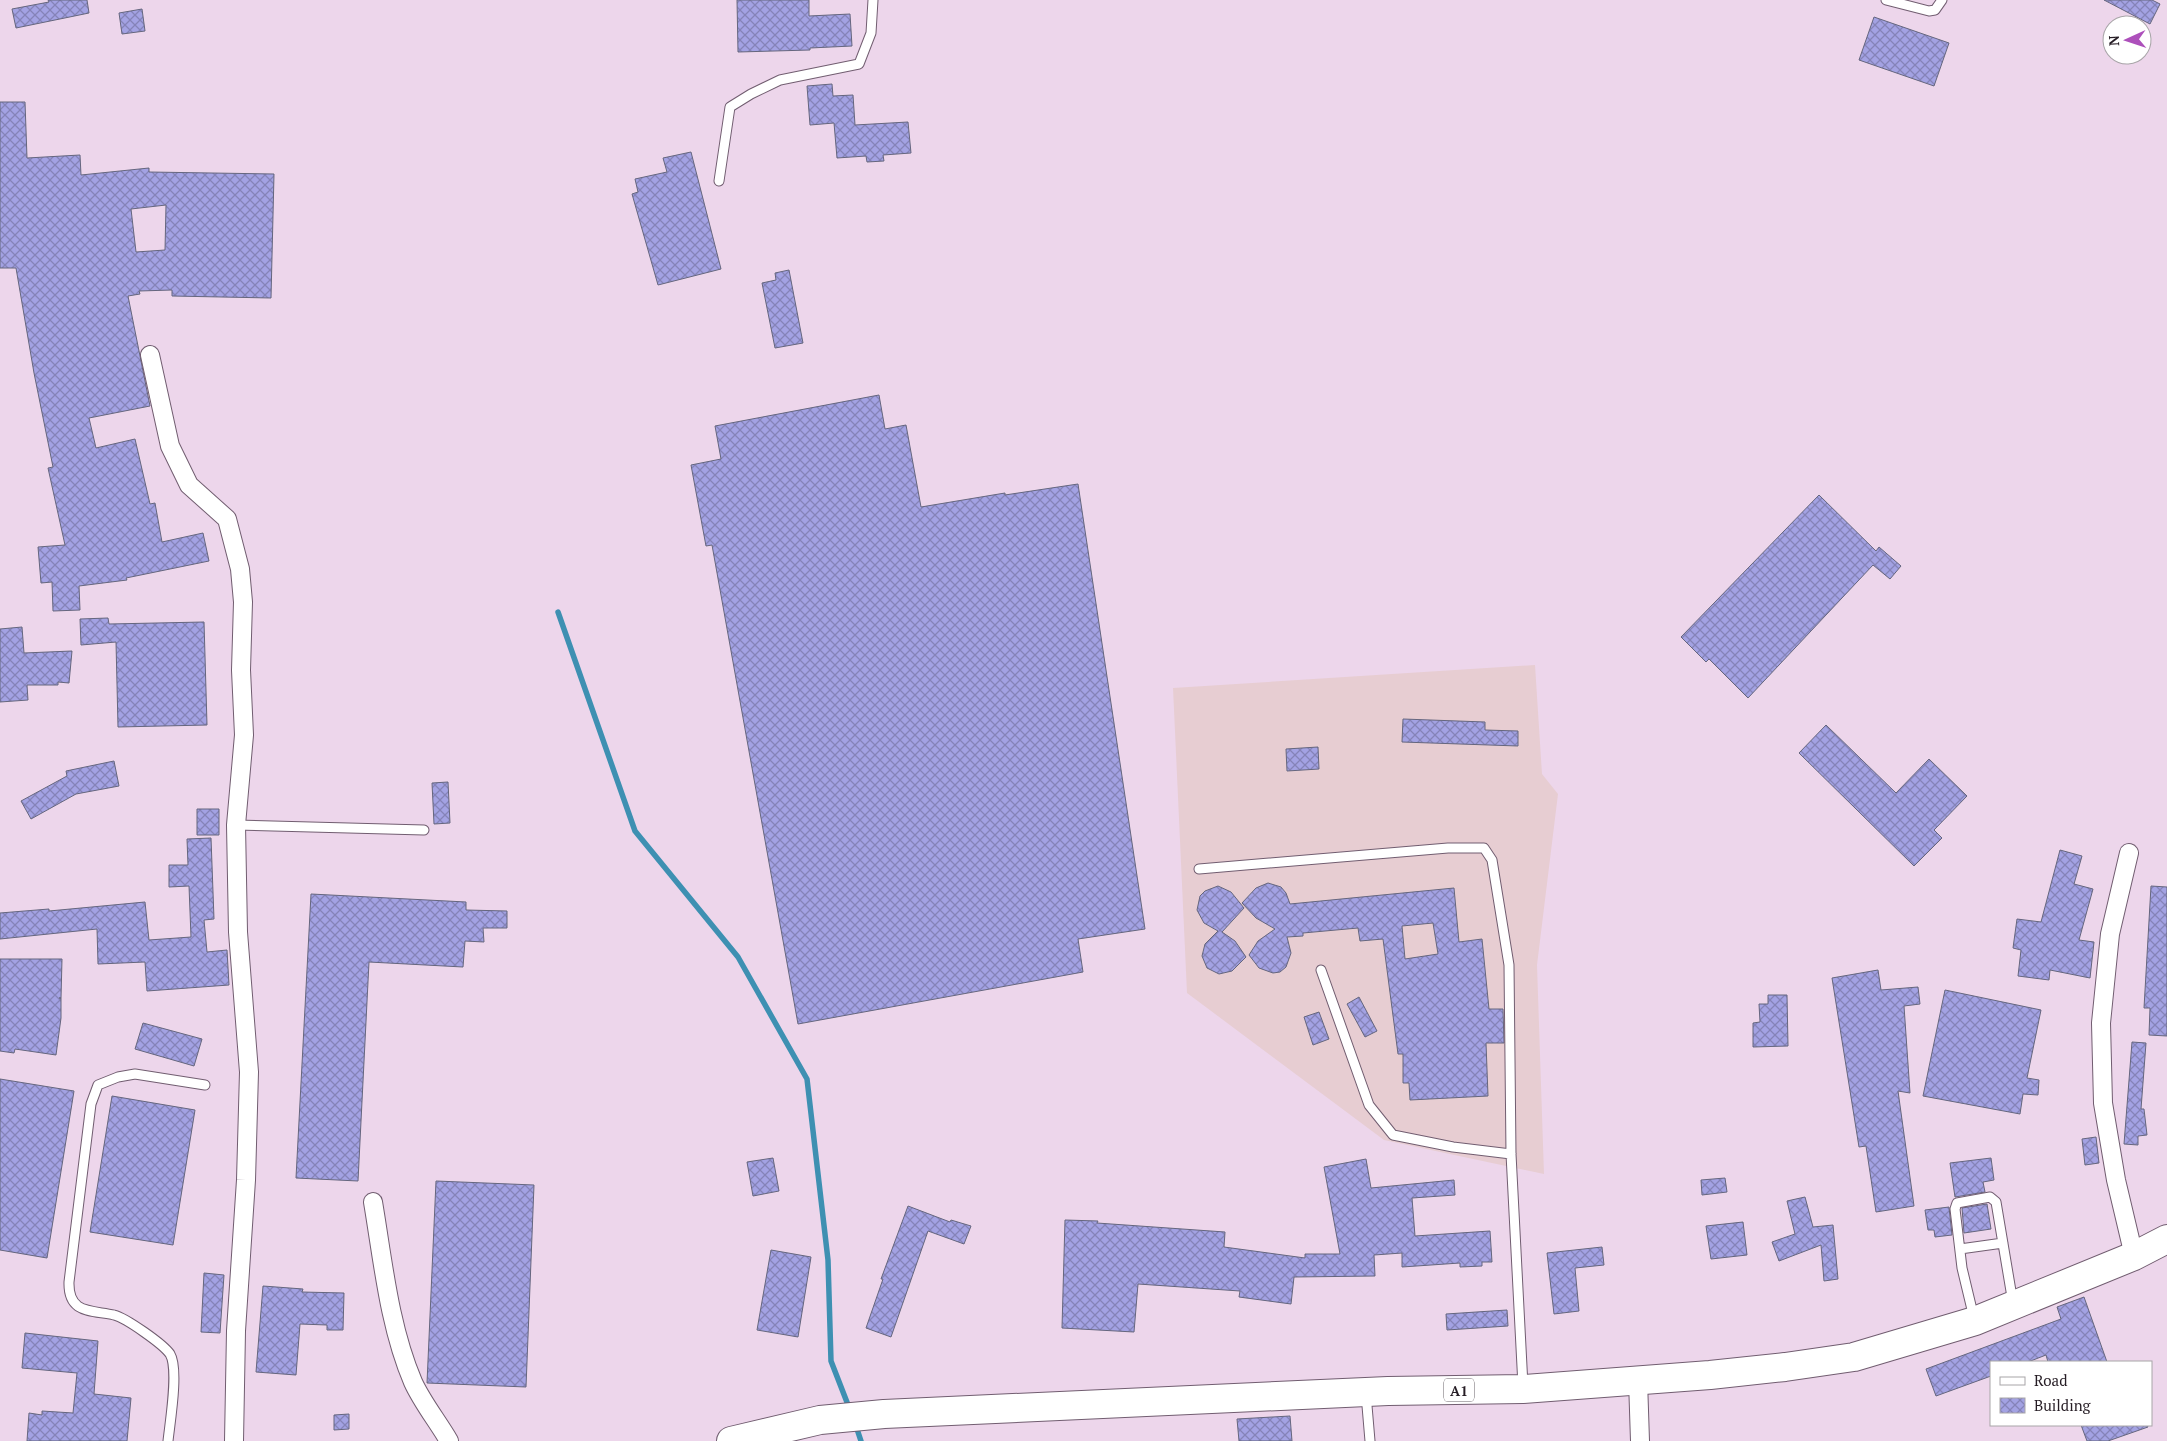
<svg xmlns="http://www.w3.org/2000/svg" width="2167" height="1441" font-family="'PT Serif',serif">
	<defs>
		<pattern id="building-cross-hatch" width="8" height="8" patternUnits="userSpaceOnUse" patternTransform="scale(1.25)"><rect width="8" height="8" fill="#a3a2e3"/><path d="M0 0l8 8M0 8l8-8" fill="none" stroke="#8583b8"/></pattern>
	</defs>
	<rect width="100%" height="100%" fill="#edd6eb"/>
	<path fill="#e7cdd2" d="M1535 665 1542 774 1558 794 1537 965 1544 1174 1384 1140 1187 993 1173 688Z"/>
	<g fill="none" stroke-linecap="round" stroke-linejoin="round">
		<path stroke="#3e90b2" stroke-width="5.5" d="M558 612 635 831 738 957 807 1079 828 1260 831 1361 850 1410
			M855 1423 861 1441"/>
	</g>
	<path fill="url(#building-cross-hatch)" stroke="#65667e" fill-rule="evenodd" d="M48 0H87L89 13 16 28 12 9 49 2Z
		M737 0H809V16L850 14 852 46 810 48V50L738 52Z
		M2104 0H2152L2160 4 2150 24Z
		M142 9 145 31 122 34 119 13Z
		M1874 17 1949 43 1934 86 1859 60Z
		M832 84 833 96 853 95 855 125 908 122 911 153 883 155 884 161 867 162 866 156 837 158 834 123 810 125 807 86Z
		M0 102H25L27 158 80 155 81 175 149 168V172L274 174 271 298 172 296V290L139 291 140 294 128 296 150 406 89 418 96 448 135 439 150 504 155 503 162 542 203 533 209 561 126 578 127 580 79 586 80 610 53 611 52 582 41 583 38 547 65 545 48 468 53 467 34 373 16 268H0ZM166 205 165 250 136 252 131 209Z
		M691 152 721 269 658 285 632 194 638 192 635 179 667 172 663 158Z
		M789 270 803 343 775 348 762 283 776 280 775 273Z
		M879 395 885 429 906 425 921 507 1005 493V495L1078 484 1145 929 1078 939 1083 972 798 1024 712 545 706 546 691 465 721 459 715 426Z
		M1819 495 1876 551 1879 547 1901 566 1890 579 1873 565 1748 698 1709 659 1706 662 1681 637Z
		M108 618 109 624 204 622 207 725 118 727 116 642 81 645 80 619Z
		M22 627 24 653 72 651 69 683 58 682V685H27L28 700 0 702V629Z
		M1403 719 1485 722V730L1518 731V746L1402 742Z
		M1826 725 1896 793 1929 759 1967 796 1934 830 1942 838 1914 866 1799 753Z
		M1318 747 1319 769 1287 771 1286 749Z
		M114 761 119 786 76 794 31 819 21 801 67 776 66 771Z
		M448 782 450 823 434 824 432 783Z
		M197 809H219V835H197Z
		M211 838 214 919 204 920 207 952 227 950 229 985 147 991 145 962 98 964 97 929 0 939V913L49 909V911L145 902 149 940 191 937 189 886 169 887V865H188L187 839Z
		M2060 850 2082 856 2074 884 2093 889 2079 940 2094 942 2090 978 2050 970 2049 980 2018 976 2021 950 2013 948 2017 919 2041 922Z
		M1268 883 1281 887 1286 893 1290 904 1454 888 1459 942 1482 939 1489 1009H1503L1504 1043H1486L1488 1096 1410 1100 1409 1083H1403V1054H1398L1383 939 1360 941 1358 928 1303 933V936L1287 937 1291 953 1286 967 1280 972 1273 973 1259 968 1249 955 1258 941 1275 929 1256 918 1242 903 1256 888ZM1433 923 1438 954 1405 959 1402 926Z
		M1218 886 1231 892 1244 908 1222 932 1235 941 1246 957 1232 971 1219 974 1207 968 1202 956 1205 944 1218 931 1204 923 1197 910 1200 896 1205 891Z
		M2151 886 2167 887V1036L2149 1035 2150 1008H2144Z
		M311 894 466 902V910L507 911V928H483L484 942 465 941 463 967 369 962 358 1181 296 1178Z
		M0 959H62L61 998H59H61V1018L56 1055 15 1049 14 1053 0 1051Z
		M1878 970 1881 990 1918 987 1920 1004 1904 1006 1910 1093 1898 1091 1914 1206 1876 1212 1866 1146 1859 1147 1832 978Z
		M1945 990 2041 1010 2027 1078 2039 1080 2038 1095 2023 1094 2020 1114 1923 1096Z
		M1768 995H1787L1788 1046 1753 1047V1023L1760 1022 1759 1004H1768Z
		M1359 997 1377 1031 1365 1037 1347 1004Z
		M1319 1012 1329 1039 1313 1045 1304 1017Z
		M143 1023 202 1039 194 1066 135 1049Z
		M2132 1042 2146 1043 2141 1109H2144L2147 1135 2138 1136V1145L2124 1144Z
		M0 1079 74 1091 47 1258 0 1250Z
		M112 1096 195 1110 173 1245 90 1232Z
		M2096 1137 2099 1163 2085 1165 2082 1139Z
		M773 1158 779 1191 753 1196 747 1162Z
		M1991 1158 1994 1180 1983 1182 1985 1192 1955 1197 1950 1163Z
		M1366 1159 1371 1188 1454 1180 1455 1195 1412 1198 1415 1236 1490 1231 1492 1262H1482V1266L1460 1267V1263L1402 1267V1253L1374 1255 1375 1276 1294 1277 1291 1304 1239 1297 1240 1291 1138 1284 1134 1332 1062 1328 1065 1220 1098 1221 1097 1223 1225 1232 1224 1247 1305 1258V1254H1340L1324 1167Z
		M1725 1178 1727 1192 1702 1195 1701 1180Z
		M436 1181 534 1185 526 1387 427 1383Z
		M1805 1197 1813 1227 1833 1225 1838 1279 1824 1281 1821 1245 1779 1261 1772 1242 1795 1234 1787 1201Z
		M1987 1204 1991 1229 1964 1233 1962 1208Z
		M908 1206 950 1222 951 1220 971 1226 964 1244 928 1231 891 1337 866 1328 883 1279H881Z
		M1949 1207 1952 1235 1935 1237 1934 1230H1928L1925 1210Z
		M1743 1222 1747 1255 1711 1259 1706 1226Z
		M1602 1247 1604 1265 1575 1268 1579 1311 1554 1314 1547 1253Z
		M771 1250 811 1257 798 1337 757 1330Z
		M204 1273 224 1275 220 1333 201 1332Z
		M263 1286 303 1289 302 1292 344 1293 343 1330H327V1325L300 1324 296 1375 256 1372Z
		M2084 1297 2107 1362H2048L2046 1355 2028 1362H1991V1376L1936 1396 1926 1369 2061 1319 2057 1307Z
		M1507 1310 1508 1326 1447 1330 1446 1314Z
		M25 1333 98 1341 94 1394 131 1398 127 1441H27L29 1413 42 1415V1411L73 1413 77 1373 22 1368Z
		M349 1414V1429L334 1430V1415Z
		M1290 1416 1292 1441H1239L1237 1419Z
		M2081 1425H2147L2148 1427 2108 1441H2087Z"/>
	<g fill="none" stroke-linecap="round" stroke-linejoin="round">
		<defs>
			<path id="service" d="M1886 0 1929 11 1935 10 1942 0
				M719 181 730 107 751 94 780 80 859 64 871 33 873 0
				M236 825 424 830
				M1199 869 1448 848H1484L1492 860 1509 965 1511 1154 1523 1386
				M1321 970 1369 1105 1393 1135 1453 1147 1511 1154
				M1960 1249 2003 1243
				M1974 1318 1962 1268 1955 1209 1957 1203 1990 1197 1996 1202 2013 1303
				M1366 1394 1370 1441
				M168 1441C170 1422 179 1369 170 1354 163 1344 126 1318 114 1315 91 1310 68 1314 69 1282L91 1104 98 1085 118 1077 135 1074 205 1085"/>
			<path id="minor" d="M150 355 170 446 189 485 227 519 240 569 243 602 241 670 244 735 236 825 238 932 249 1072 246 1180 236 1331 234 1441
				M2129 853 2110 934 2101 1023 2103 1103 2116 1180 2134 1256
				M373 1202C383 1261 389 1326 413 1382 422 1402 438 1422 449 1441
				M1638 1380 1640 1441"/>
			<path id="trunk" d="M731 1441 820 1420 884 1414 1388 1391 1523 1389 1710 1375 1785 1367 1854 1357 1975 1321 2134 1256 2167 1239"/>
		</defs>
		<use href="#service" stroke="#715d70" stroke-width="11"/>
		<use href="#minor" stroke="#715d70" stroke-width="20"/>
		<use href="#trunk" stroke="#715d70" stroke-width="30"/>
		<use href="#service" stroke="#fff" stroke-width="9"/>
		<use href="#minor" stroke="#fff" stroke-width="18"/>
		<use href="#trunk" stroke="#fff" stroke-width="28"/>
	</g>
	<g text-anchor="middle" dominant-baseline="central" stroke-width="4.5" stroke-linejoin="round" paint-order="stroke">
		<rect fill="#fff" stroke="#676166" stroke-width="1" x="1444" y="1378.5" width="30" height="23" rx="4"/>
		<g font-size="14" font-weight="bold" fill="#261d25">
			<text x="1459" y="1390">A1</text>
		</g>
	</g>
	<rect x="1990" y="1361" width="162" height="65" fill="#ffffff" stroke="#a8a5a8"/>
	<rect x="2000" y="1377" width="25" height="8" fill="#ffffff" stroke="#a8a5a8"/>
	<text x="2034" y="1386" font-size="15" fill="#261d25">Road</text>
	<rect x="2000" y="1398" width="25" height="15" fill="url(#building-cross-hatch)" stroke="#a8a5a8"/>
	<text x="2034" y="1411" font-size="15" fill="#261d25">Building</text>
	<g transform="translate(2127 40) rotate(267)"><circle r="24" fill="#ffffff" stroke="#a8a5a8"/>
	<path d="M0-4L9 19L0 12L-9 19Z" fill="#ad50bb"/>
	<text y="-8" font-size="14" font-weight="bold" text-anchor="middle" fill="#261d25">N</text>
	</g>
</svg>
